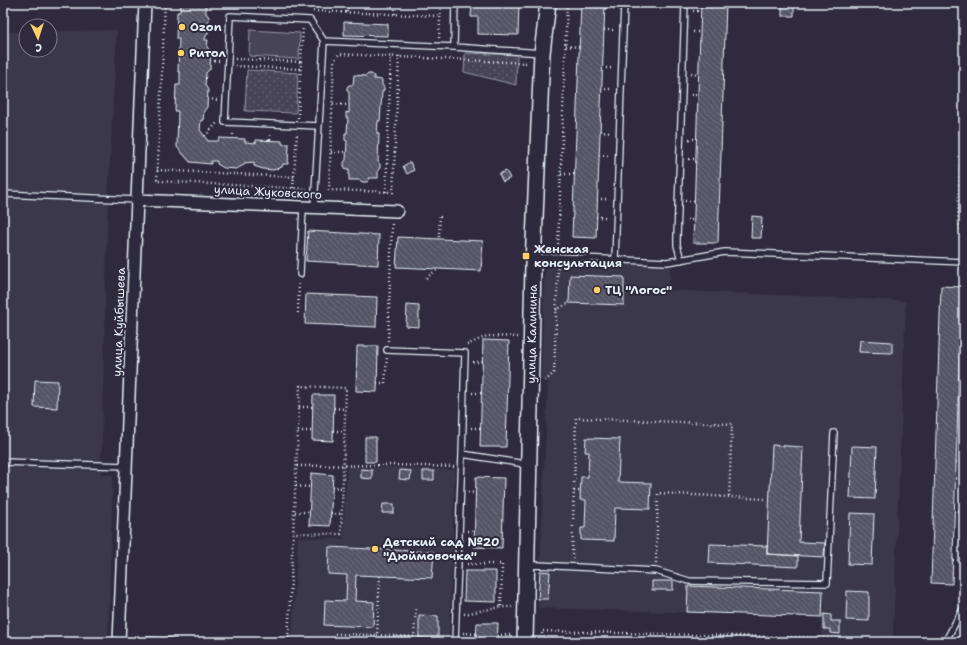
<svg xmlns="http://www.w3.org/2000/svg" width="967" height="645" font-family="'Shantell Sans',sans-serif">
	<defs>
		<pattern id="green-dots" width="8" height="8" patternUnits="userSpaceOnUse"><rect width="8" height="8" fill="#464455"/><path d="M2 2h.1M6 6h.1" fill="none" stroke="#615f6e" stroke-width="1.8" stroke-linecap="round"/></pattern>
		<pattern id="building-back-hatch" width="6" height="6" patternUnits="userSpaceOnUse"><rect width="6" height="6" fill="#575565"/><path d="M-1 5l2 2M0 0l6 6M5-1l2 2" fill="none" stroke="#6f6e7c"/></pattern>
	</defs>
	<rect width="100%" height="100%" fill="#2f2a3d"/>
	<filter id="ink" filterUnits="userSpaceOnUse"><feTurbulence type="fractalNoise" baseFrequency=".025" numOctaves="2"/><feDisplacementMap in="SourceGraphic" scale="8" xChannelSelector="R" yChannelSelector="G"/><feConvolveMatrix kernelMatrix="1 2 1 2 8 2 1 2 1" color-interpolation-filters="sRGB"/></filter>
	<g filter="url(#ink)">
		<path fill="#3b3749" d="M117 30 108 199 101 474 113 475 108 642H3V32H26V50H50V31Z
			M558 262 670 266 669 290 906 301 893 637 822 636V617L538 608 548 382 541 381 544 281 545 273 547 267 552 264Z
			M347 466 455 470 449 642H342V640L292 637 298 537 343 539Z"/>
		<path fill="url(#green-dots)" stroke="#979aa6" d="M465 53 517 55 516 85 464 72Z
			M247 70 298 73 296 113 245 111Z"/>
		<path fill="#464455" stroke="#979aa6" d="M250 30 300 33 299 59 249 56Z"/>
		<path fill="url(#building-back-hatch)" stroke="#e8f1f8" d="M181 3H204V6H206V13L209 17 208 33 205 38V40H208L207 47 211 52 210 69 206 73 205 85 208 90 207 107 204 111 203 120H201L200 130 208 141H218L219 138 245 139V142L256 143V140L282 141V144H289L288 164H283L282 167 273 170 263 169 254 166V162L244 163V165L236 169 224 168 217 164V161H211V164L190 162 177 147 178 111H175L176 85H180V72H178L179 39H176L177 12H180Z
			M472 3H519L518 35 478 34V17H471Z
			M581 3H605L596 238 572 237Z
			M701 3H726L718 243H693Z
			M782 3H794V16H782Z
			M344 22 388 24V36L344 35Z
			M368 74H372L374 76V79L382 80V85L384 87V90L382 92 380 121H378L377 134H379L378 162 380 164V168L378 170V178H369V180L367 182H362L360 180H349V169H346L344 166V162L346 160 347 141 345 140V133H347L348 118H346V112L349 113V93L347 90V87L349 85H353L354 75 366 76Z
			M410 162 414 170 407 174 403 166Z
			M506 171 510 178 503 182 499 174Z
			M752 216 762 217 761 238H751Z
			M308 231 379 235 378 265 306 261Z
			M398 237 483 241 481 271 396 267Z
			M570 275 624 277V305L569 303Z
			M941 286 962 287 952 584 931 583Z
			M306 294 377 297 376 327 305 324Z
			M407 305 419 306V327L406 326Z
			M483 340 509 341 506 447H480Z
			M860 340 892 342V353L859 352Z
			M357 346H378L377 392 356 391Z
			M35 380 58 381 57 408 34 407Z
			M313 395H334L333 441 312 440Z
			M365 437H376V462H365Z
			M586 438 620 439 618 482 651 483 650 509 615 508 614 541 581 540V528H585L586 500H580L581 477H588L589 452H585Z
			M772 445 803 447 799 542 825 543 824 557 767 554Z
			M852 446 877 447 875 499 850 498Z
			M361 469 372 470V479L361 478Z
			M400 470 411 471 410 480 399 479Z
			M423 471H434V480H423Z
			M311 473 333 475 330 526 309 525Z
			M476 477 504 478 502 548 474 547Z
			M383 504H394V513H382Z
			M850 513 874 514 872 565 848 564Z
			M710 544 767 546V554L798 556V567L709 563Z
			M329 547 434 552 432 578 356 575 355 601 374 602 373 627 324 625 325 600 346 601 347 575 328 574Z
			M465 571H496V602L464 601Z
			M540 571 550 572 548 599H538Z
			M652 581H673V590H652Z
			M688 586 823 591 822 617 687 612Z
			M847 591 869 592V621L846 620Z
			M824 614 831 615V621H840V634L830 633V629H824Z
			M419 615 438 616V639L419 638Z
			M477 623H498L497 642H476Z
			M147 637 176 638V642H146Z"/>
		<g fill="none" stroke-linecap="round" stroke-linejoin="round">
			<defs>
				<path id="lane" d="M454 47 455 3
					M319 126 225 122 230 16 310 20 324 41
					M3 194 137 200
					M314 207 324 41 454 47 542 53
					M534 258 558 257 667 262 725 252 964 262
					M615 260 624 3
					M681 260 677 245V238L685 3
					M300 274 303 207
					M387 350 465 353 462 454
					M3 462 126 466
					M527 566 537 565 656 571 689 581 827 583 834 433
					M455 642 462 454 519 463 528 467
					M945 642 964 607"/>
				<path id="street" d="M137 200 397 211
					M119 642 145 3"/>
				<path id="secondary" d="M525 642 533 265 542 53 548 3"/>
			</defs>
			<use href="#lane" stroke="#e8f1f8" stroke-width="8"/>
			<use href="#street" stroke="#e8f1f8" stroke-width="14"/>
			<use href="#secondary" stroke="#e8f1f8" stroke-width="18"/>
			<path stroke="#e8f1f8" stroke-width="2.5" stroke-dasharray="1 3" stroke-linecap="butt" d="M165 3 157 181 307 189
				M605 8H616
				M274 10V3
				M313 11 440 16
				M693 11H701
				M347 12 348 3
				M395 14V3
				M208 26H222
				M604 30H615
				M693 32H700
				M439 38 441 3
				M566 46 579 47
				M399 56 393 192 329 190 334 61 339 54 528 63
				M235 59 301 62
				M210 61H220
				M235 66 301 69
				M602 68H614
				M691 73 699 74
				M601 89H613
				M691 95H698
				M208 99 217 100
				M333 104 349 105
				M298 118 303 27
				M600 131 611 132
				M205 136 217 123
				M233 139V131
				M689 139H697
				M270 140V133
				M331 152H346
				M599 155 610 156
				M964 158 960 163 958 219 964 244
				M689 159H696
				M157 170 294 177
				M561 174H574
				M293 188 297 133
				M386 192 391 56
				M597 199H609
				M685 201H695
				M596 217H608
				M687 220H694
				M439 237 440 213
				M558 248 567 3
				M426 278 438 269
				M556 310 569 303
				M298 313 299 281
				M961 314H964
				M388 341 392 223
				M467 345 487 336 518 337
				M473 362H482
				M959 363 964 364
				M545 381 554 373 558 265
				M377 383H385L387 357
				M472 393H481
				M299 407H312
				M334 408 346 409
				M957 413H964
				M471 428H481
				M298 431H312
				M333 431H345
				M956 462 964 463
				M297 466 394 465 454 467
				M296 486 310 487
				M332 487 343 488
				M574 491H581
				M468 492 475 493
				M954 511H964
				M295 512H309
				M331 513 342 514
				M467 531H474
				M572 559 576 418 732 424 729 497
				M953 560H964
				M656 563 658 493 766 499
				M467 564H502L501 607
				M464 614 501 607H512
				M463 633 477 634
				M591 633 597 642
				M377 635 414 637 416 607
				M497 635H513
				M288 642 300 386 346 388 341 534 293 533
				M335 642V634L377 635 380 576
				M542 642V631L816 638 903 642"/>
			<use href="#lane" stroke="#2f2a3d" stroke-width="5.5"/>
			<use href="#street" stroke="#2f2a3d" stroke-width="11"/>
			<use href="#secondary" stroke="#2f2a3d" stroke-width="15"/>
		</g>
	</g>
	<g fill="#ffd166" stroke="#2f2a3d" stroke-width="1.5">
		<circle cx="182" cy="27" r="4"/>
		<circle cx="181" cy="53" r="4"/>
		<rect x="522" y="252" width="8" height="8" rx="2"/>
		<circle cx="597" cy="290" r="4"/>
		<circle cx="375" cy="549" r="4"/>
	</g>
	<g text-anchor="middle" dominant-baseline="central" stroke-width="4" stroke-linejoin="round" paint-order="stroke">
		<g font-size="12" font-weight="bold" fill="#e8f1f8" stroke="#2f2a3d" text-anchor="start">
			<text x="190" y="27">Ozon</text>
			<text x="189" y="53">Ритол</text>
			<text x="534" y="249">Женская<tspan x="534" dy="14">консультация</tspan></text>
			<text x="605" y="290">ТЦ "Логос"</text>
			<text x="383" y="542">Детский сад №20<tspan x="383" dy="14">"Дюймовочка"</tspan></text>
		</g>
		<g font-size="12" fill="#e8f1f8" stroke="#2f2a3d">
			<text transform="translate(268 192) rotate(3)">улица Жуковского</text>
			<text transform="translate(119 322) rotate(-88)">улица Куйбышева</text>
			<text transform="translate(532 334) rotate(-89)">улица Калинина</text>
		</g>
	</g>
	<rect width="967" height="645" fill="none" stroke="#2f2a3d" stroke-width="16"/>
	<rect x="8" y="8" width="951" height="629" fill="none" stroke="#e8f1f8" stroke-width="1.5" filter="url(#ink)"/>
	<g transform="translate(38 38) rotate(176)"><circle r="19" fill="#2f2a3d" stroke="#797a88"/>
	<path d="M0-3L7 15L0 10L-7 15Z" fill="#ffd166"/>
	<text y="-6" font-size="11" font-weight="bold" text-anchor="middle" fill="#e8f1f8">С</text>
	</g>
</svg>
